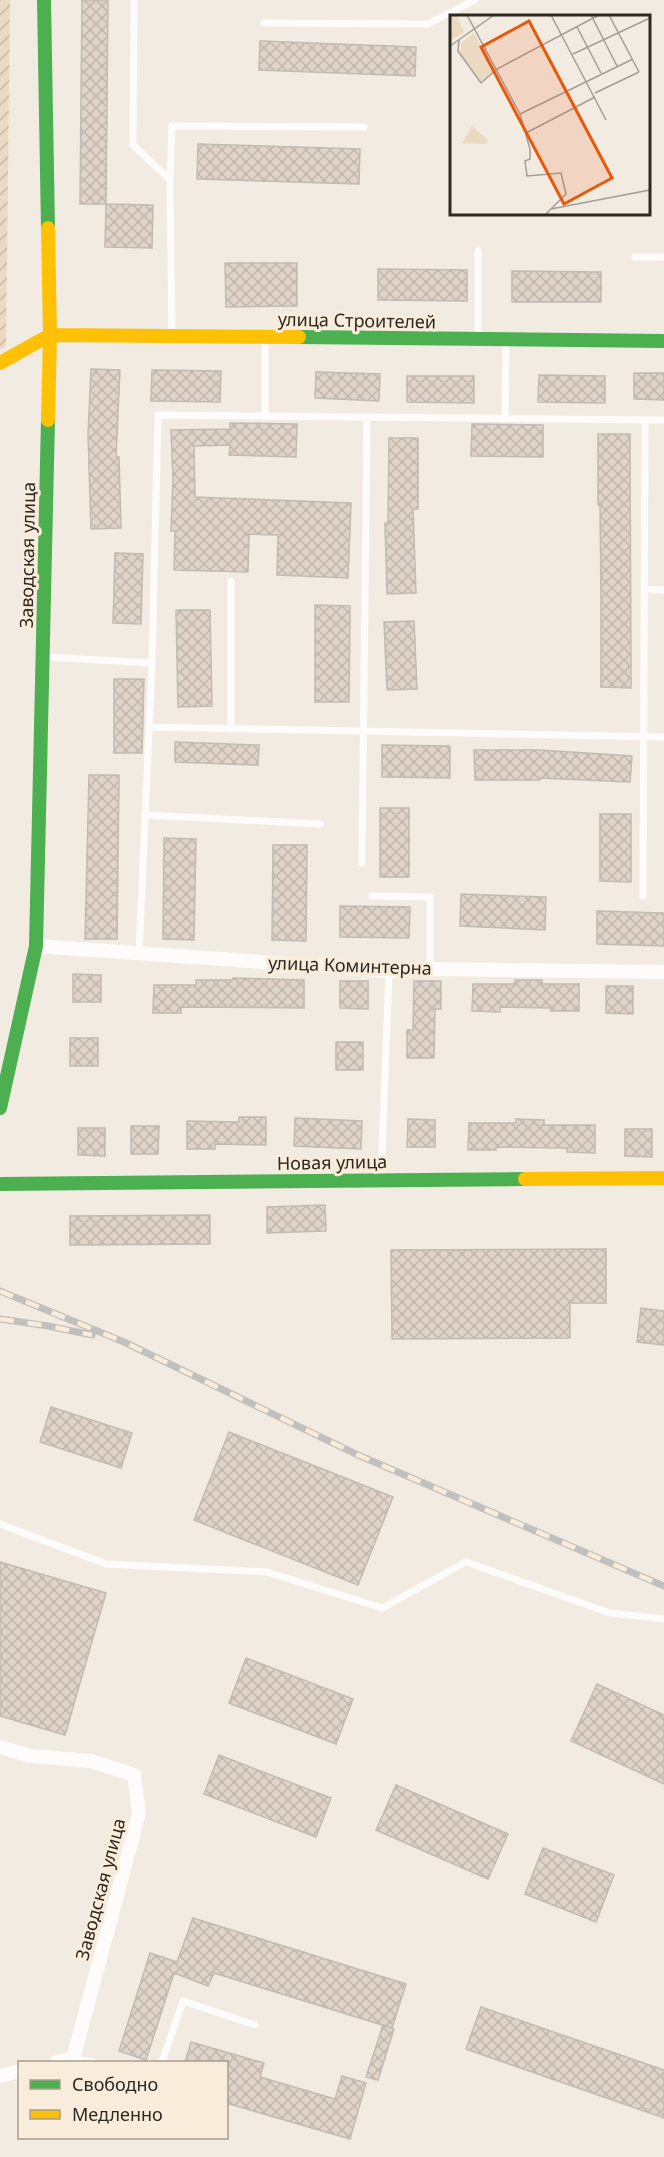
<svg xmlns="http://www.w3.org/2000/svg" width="664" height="2157" font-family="'Noto Sans',sans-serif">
	<defs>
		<pattern id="garden-furrows" width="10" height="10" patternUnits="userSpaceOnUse" patternTransform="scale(1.5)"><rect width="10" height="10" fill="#ecd9c1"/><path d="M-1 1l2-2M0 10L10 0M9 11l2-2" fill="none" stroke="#cbbaa6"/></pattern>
		<pattern id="building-cross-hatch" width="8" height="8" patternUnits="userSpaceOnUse" patternTransform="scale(1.5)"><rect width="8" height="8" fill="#dfd4c7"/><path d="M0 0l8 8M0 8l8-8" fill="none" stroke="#c0b6ab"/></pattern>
	</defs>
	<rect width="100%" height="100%" fill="#f2ebe2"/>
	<path fill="url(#garden-furrows)" d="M0 0H10L6 347 0 349Z"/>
	<path fill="url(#building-cross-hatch)" stroke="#c0bbb3" stroke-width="1.5" d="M82 0H108L106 204H80Z
		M260 41 416 47 415 76 259 70Z
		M198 144 360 149 359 184 197 179Z
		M106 204 153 205 152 248 105 247Z
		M225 263H297V306L226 307Z
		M378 269 467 270V301L378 300Z
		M512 271 601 272V302H512Z
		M91 369 120 370 116 457H119L121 528 91 529 88 435Z
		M152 370 221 371 220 402 151 401Z
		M316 372 380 374 379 401 315 398Z
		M634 373H664V400L634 399Z
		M539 375 605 376V403L538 402Z
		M407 376H474V403L407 402Z
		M230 423 297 424 296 457 229 455 230 445 194 446 195 497 351 503 348 578 277 575 278 535 249 534 248 572 174 570 175 531H171L173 479 171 430 230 429Z
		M472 424 543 425V457L471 456Z
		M598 434H630L631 688 601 687V598L600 505H598Z
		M389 438H418V509H413L416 593 387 594 385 523H388Z
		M115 553 143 554 141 624 113 623Z
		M315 605 350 606 349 702H315Z
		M176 610H210L212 706 178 707Z
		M414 621 417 689 387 690 384 622Z
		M114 679H144L142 753H114Z
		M175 742 259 745 258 765 175 762Z
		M382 745 450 746V778L382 777Z
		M474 750H540L632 756 630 782 540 778V780H475Z
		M89 775H119L117 939H85Z
		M380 808H409V877H380Z
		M600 814H631V882L600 881Z
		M164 838 196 839 194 940 163 939Z
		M273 845H307L306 941 272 940Z
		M461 894 546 897 545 930 460 926Z
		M340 906 410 907 409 938 340 937Z
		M597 911 664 913V946L597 944Z
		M73 974 101 975V1002H73Z
		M233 978 304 980V1008L181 1007V1013H153L154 985H196V980H232Z
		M515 980H542V984H579V1011H551V1008L500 1007V1012L472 1011 473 984H514Z
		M340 981H368V1009L340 1008Z
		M414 981H441V1009H435L434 1058H407V1030H413Z
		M606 986H633V1014L606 1013Z
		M70 1038H98V1066H70Z
		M336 1042H363V1070H336Z
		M239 1117H266V1145L215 1144V1149H187V1121L239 1122Z
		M295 1118 362 1121 361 1149 294 1146Z
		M408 1119 435 1120V1147H407Z
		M516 1119 544 1120V1125H595V1153L567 1152V1148L496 1147V1150H468L469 1123H516Z
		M131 1126H159L158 1154H131Z
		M78 1128H105V1156L78 1155Z
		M625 1129H652V1157L625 1156Z
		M325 1205 326 1231 267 1233V1207Z
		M210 1215V1244L70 1245V1216Z
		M606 1249V1303H570V1338L392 1339 391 1250Z
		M641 1308 664 1311V1345L637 1342Z
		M51 1407 132 1433 121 1468 40 1442Z
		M229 1432 393 1497 358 1585 194 1520Z
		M0 1562 106 1593 65 1735 0 1716Z
		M246 1658 353 1699 336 1744 229 1703Z
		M597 1684 664 1715V1784L571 1741Z
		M219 1755 331 1798 316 1837 204 1794Z
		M396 1785 508 1834 488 1879 376 1830Z
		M543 1848 614 1875 596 1922 525 1894Z
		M193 1918 406 1984 392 2028 214 1973 208 1986 174 1973 146 2060 119 2051 150 1953 177 1962Z
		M481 2007 664 2070V2118L466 2049Z
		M383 2025 394 2029 378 2080 366 2077Z
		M191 2042 264 2063 260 2077 335 2099 342 2076 366 2083 350 2139 226 2103V2062H185Z"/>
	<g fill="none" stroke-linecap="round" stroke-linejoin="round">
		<path stroke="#fdfcfb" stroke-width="7" d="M134 0 133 145 170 180 172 334
			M264 23 428 24 475 0
			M170 180 172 126 364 127
			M635 257H664
			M478 337V251
			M265 417V338
			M505 419 506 342
			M645 420H664
			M645 589 664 590
			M46 657 152 663 158 415 645 420 643 896
			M149 727 664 737
			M231 729V581
			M145 815 320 824
			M362 863 367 417
			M372 896 430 897V969
			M139 954 152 663
			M381 1180 389 971
			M0 1524 106 1564 267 1572 382 1608 466 1562 610 1613 664 1619
			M73 2059 93 2062
			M162 2062 183 2001 255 2025"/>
		<path stroke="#fdfcfb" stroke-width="14" d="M36 946 389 971 430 969 664 972
			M0 1747 30 1756 91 1761 134 1775 139 1813 73 2059 57 2062
			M0 2076 20 2071"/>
		<path stroke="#4caf50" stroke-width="14" d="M44 0 48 228
			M299 337 664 341
			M0 1108 36 946 48 420
			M0 1184 525 1179"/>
		<path stroke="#ffc107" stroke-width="14" d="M0 363 50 335 299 337
			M48 420 50 335 48 228
			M525 1179 664 1178"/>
		<defs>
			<path id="rail" d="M0 1291 124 1342 358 1455 664 1586
				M0 1319 48 1326 92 1335"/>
		</defs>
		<use href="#rail" stroke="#c2c0bd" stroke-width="7"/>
		<use href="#rail" stroke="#f9ecdb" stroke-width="4.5" stroke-dasharray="14" stroke-linecap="butt"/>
	</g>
	<g text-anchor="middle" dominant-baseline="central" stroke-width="6" stroke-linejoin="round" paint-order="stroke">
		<g font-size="18" fill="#2d2822" stroke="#f9ecdb">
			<text transform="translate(357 320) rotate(1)">улица Строителей</text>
			<text transform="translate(27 555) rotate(-89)">Заводская улица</text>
			<text transform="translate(350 965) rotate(2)">улица Коминтерна</text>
			<text transform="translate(332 1162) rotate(-1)">Новая улица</text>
			<text transform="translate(100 1889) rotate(-75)">Заводская улица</text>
		</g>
	</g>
	<g transform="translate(450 15)">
		<rect width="200" height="200" fill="#f2ebe2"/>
		<path d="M22 111 37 124V129L12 128Z" fill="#ecd9c1"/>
		<path d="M0 0H7L14 17 0 26ZM24 18 45 57 33 66 28 65 10 37 12 27Z" fill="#ecd9c1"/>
		<path fill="none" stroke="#a39d95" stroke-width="1.5" d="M17 0 70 99 80 134V144L75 146 77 161 111 158 116 179 95 200M101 0 156 105M141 0 167 51M159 0 189 57M127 12 151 58M9 25 8 36 31 68 47 54 149 0M0 31 44 0M123 39 200 3M145 78 189 57M70 99 183 44M76 118 145 82M101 194 200 175"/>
		<path fill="#e8590c" fill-opacity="0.15" stroke="#e8590c" stroke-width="3" d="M79 6 162 163 114 189 31 32Z"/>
		<rect width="200" height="200" fill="none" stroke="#2d2822" stroke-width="3"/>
	</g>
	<rect x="18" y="2061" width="210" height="78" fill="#f9ecdb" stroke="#a79e91" stroke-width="1.5"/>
	<rect x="30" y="2080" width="30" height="9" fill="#4caf50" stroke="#a79e91" stroke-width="1.5"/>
	<text x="72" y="2091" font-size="18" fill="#2d2822">Свободно</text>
	<rect x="30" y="2110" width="30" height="9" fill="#ffc107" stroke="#a79e91" stroke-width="1.5"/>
	<text x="72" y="2121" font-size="18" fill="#2d2822">Медленно</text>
</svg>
